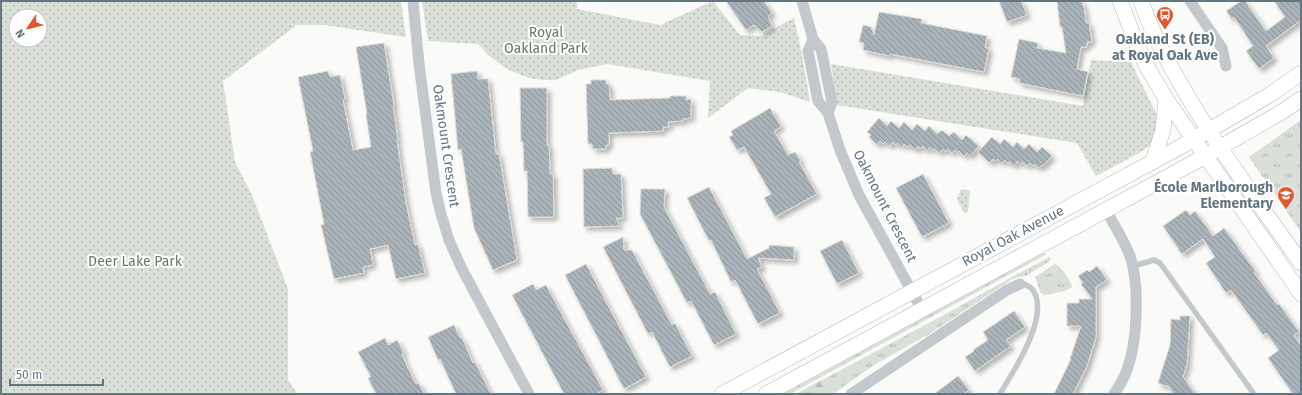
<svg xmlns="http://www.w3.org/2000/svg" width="1302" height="395" font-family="'Fira Sans',sans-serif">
	<defs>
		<pattern id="grass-tufts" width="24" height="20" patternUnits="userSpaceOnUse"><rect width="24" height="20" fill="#dadfd7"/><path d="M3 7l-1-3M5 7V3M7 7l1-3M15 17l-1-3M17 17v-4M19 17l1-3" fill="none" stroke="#b4b9b4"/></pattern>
		<pattern id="forest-firs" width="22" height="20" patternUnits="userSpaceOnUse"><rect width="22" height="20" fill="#dadfd7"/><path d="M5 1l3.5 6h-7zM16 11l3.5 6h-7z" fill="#b4b9b4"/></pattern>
		<pattern id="park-dots" width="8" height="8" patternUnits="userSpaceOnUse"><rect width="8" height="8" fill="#dadfd7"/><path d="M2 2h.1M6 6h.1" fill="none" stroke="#b4b9b4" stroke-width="1.8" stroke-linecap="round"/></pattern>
		<pattern id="building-back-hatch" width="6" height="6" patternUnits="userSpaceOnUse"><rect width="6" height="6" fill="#aab3b9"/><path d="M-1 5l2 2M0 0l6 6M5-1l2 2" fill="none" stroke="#8e969c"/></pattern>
		<filter id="shadow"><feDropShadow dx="3.5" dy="3.5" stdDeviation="2" flood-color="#0004"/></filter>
	</defs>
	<rect width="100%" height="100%" fill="#fafaf8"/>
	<path fill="url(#grass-tufts)" d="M1301 120V232L1249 157Z
		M1042 253 1047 254 790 394H783Z
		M1055 264C1062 267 1070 279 1072 287L1065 291 1044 295 1040 292 1035 277Z
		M1014 276V278L929 334 871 367 833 394H796L940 317Z"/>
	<path fill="url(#forest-firs)" d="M822 380 824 384 822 394H796Z"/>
	<path fill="url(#park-dots)" fill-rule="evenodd" d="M1 1H401L406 37 324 25H297L223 81 235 162 252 195 288 289V380L298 394H1ZM16 16H40V40H16Z
		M422 1H577V9L660 25 713 1 740 35 762 36 784 23 794 18 801 49 810 102 780 92 748 88 708 118 710 81 607 64 578 70 556 80H543L529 78 507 69 488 55 478 44 428 41Z
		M1091 60 1131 62 1156 113 1158 119 1154 139 1151 144 1141 152 1096 176 1077 143 837 105 831 64 1083 106Z
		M961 189 970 191 968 212 964 213 957 199Z
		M1050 257V261L1026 276 1014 278V276Z"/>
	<path fill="url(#building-back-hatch)" stroke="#dcdcda" filter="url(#shadow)" d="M726 1H764L772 13 768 16 772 26 762 32 754 25 746 30Z
		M999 1H1021L1027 15 1007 22Z
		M1057 1H1082L1083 6H1084L1086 23H1089L1092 42H1087V47H1081L1077 69 1088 72 1083 96 1019 83 1020 79 1011 77 1019 39 1038 43 1037 48 1066 53 1062 27H1060Z
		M1241 1H1245L1266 31 1285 17 1274 1H1301V20L1266 46 1274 58 1259 69 1246 51 1253 46 1234 17 1232 19 1226 11Z
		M879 12 922 19 921 23 987 36 985 48H989L984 72 890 54 889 56 863 50 864 43 859 42 863 25 871 27 874 35Z
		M384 43 394 106H393L398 140H397L406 203 415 245 418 244 425 273 396 279 388 245 370 249 373 265 363 267 364 273 334 279 321 225 324 224 310 152 313 151 298 77 328 71 330 77 340 75 345 99 343 100 353 150 371 147 366 114H367L356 47Z
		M477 71 478 79H488L496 154H499L517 260 493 270 474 228 461 149 458 150 451 74Z
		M591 80H606V84H609L610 100 670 98V96H686V100L691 99V118L683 119V121L668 122 669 127H663V131L609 133V145H606V149H593L592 144H588L586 84H591Z
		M520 88H547V145H549L550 174H553L554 217H528L527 171H524L523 142H521Z
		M770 108 781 127 774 131 788 155 795 152 801 161 799 162 817 194 775 217 764 198 771 194 744 147 737 150 729 137 733 135 731 131Z
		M879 118 887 126 891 121 899 128 904 122 912 130 917 124 925 131 929 126 937 134 942 130 949 136 954 132 962 140 966 135 979 146 970 156 967 153 964 156 959 151 958 153 955 150 952 153 947 149 946 152 943 149 939 153 935 149 933 150 930 147 927 151 923 146 920 149 918 146 915 150 910 145 908 147 904 144 902 147 898 143 896 145 893 142 890 146 885 142 883 144 880 141 877 145 869 137 871 135 867 132Z
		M992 137 1000 144 1004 139 1013 147 1017 142 1024 149 1029 144 1037 152 1042 147 1052 156 1043 166 1042 165 1039 168 1034 164 1033 166 1030 163 1027 166 1022 162 1021 164 1018 161 1014 166 1010 162 1008 163 1005 160 1002 163 998 159 995 162 993 159 990 163 978 152Z
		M612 168 613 174H621L623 218H616L620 226 584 227 583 169Z
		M923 174 949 223 922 237 896 188Z
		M709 187 747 259 769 248V245L794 247V260L758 258 762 267 757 269 780 313 758 324 735 280 731 282 711 240 709 241 687 198Z
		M641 189H665L664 207 710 294 715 292 736 334 714 345 691 301 687 303 640 214Z
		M1186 210 1190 215 1195 211 1213 236 1224 228 1256 272 1254 273 1265 288 1277 305 1279 304 1299 332 1294 335 1301 346V394H1293L1268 358 1279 350 1266 333 1263 335 1231 290 1226 293 1206 263 1215 257 1203 239 1182 254 1163 226Z
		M623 237 624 250H632L672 325 675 323 692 356 670 367 652 332 648 334 603 247Z
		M842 240 859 273 837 284 820 251Z
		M586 264 646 377 624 389 565 275Z
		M1097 266 1107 280 1096 287V337L1087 366 1073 394H1054L1071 359H1070L1081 326H1067V303H1079V299H1092L1081 284 1083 283 1078 276 1087 270 1089 272Z
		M533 284 536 290 546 285 603 390 596 394H564L512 295Z
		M1014 311 1025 327 1006 340 1011 346 975 371 965 357 974 351 973 350 988 340 983 332Z
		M1180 316H1190L1187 365 1183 377 1195 394H1174L1169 387 1158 383 1170 345 1171 319 1180 320Z
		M454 325 460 338H462L473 363 475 362 491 394H456L440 359 438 360 428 337Z
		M385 338 388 345 397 340 404 353 402 354 406 364 416 384 419 383 424 394H376L368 378 371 377 358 352Z
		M958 376 969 390 963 394H934Z"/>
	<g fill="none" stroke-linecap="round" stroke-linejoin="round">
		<defs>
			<path id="secondary" d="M1120 1 1137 45 1146 65 1166 99 1301 294
				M1141 1C1154 39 1174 73 1194 107 1227 161 1265 212 1301 263
				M1153 161 1163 130 1166 99
				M722 394 1182 146 1271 94 1301 73
				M766 394 1193 163 1280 113 1301 99"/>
		</defs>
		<use href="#secondary" stroke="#b3babf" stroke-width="16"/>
		<path stroke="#c3c8cc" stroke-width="5.5" d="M1133 266 1154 260 1160 263 1254 394
			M1000 394C1014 370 1045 324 1036 296 1033 288 1028 284 1020 284"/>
		<path stroke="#c3c8cc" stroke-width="11" d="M413 1 419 64 436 193 441 214 449 240 462 269 529 394
			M802 1 813 39 821 49 832 102 828 113
			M1190 1 1222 48 1226 66
			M813 39 808 51 818 101 828 113 840 150 859 195 922 310
			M1106 210C1114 225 1124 240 1130 256 1134 267 1135 279 1136 290 1137 318 1136 349 1125 375 1122 382 1118 388 1114 394
			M851 394 1007 290 1020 284"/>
		<use href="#secondary" stroke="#fff" stroke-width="15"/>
	</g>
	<defs>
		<symbol id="bus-pin" viewBox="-11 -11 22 30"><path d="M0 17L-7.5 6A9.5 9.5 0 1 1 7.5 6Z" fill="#e4572e" stroke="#fff"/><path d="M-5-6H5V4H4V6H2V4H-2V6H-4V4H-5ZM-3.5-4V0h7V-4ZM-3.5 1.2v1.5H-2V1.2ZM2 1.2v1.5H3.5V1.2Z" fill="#fff"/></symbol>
		<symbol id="school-pin" viewBox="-11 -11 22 30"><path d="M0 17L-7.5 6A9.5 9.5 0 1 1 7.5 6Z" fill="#e4572e" stroke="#fff"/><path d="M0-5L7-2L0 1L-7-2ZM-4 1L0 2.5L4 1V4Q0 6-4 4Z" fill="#fff"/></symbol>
	</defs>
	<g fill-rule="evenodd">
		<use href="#bus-pin" x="1155" y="5" width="20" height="27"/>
		<use href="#school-pin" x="1276" y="185" width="20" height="27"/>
	</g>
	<g text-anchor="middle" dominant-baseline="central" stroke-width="4" stroke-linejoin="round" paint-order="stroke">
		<g font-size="14" fill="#687a64" stroke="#fff">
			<text x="546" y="32">Royal<tspan x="546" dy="16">Oakland Park</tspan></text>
			<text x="135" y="261">Deer Lake Park</text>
		</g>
		<g font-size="14" font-weight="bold" fill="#657683" stroke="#fff">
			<text x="1165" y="39">Oakland St (EB)<tspan x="1165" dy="16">at Royal Oak Ave</tspan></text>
			<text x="1273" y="187" text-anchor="end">École Marlborough<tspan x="1273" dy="16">Elementary</tspan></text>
		</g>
		<g font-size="14" fill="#657683" stroke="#fff">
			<text transform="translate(446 146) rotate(82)">Oakmount Crescent</text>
			<text transform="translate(885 206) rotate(63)">Oakmount Crescent</text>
			<text transform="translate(1013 236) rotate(-28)">Royal Oak Avenue</text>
		</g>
	</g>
	<rect width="1302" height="395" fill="none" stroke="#657683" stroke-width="4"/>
	<g transform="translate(28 28) rotate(235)"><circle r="19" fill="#ffffff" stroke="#c1c8cd"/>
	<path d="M0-3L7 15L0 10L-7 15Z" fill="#e4572e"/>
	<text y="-6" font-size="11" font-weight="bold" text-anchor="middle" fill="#657683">N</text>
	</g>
	<path d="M10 379v6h93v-6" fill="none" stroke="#657683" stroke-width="2"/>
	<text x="16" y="379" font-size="12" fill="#657683" stroke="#ffffff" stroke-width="3" paint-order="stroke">50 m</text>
</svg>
